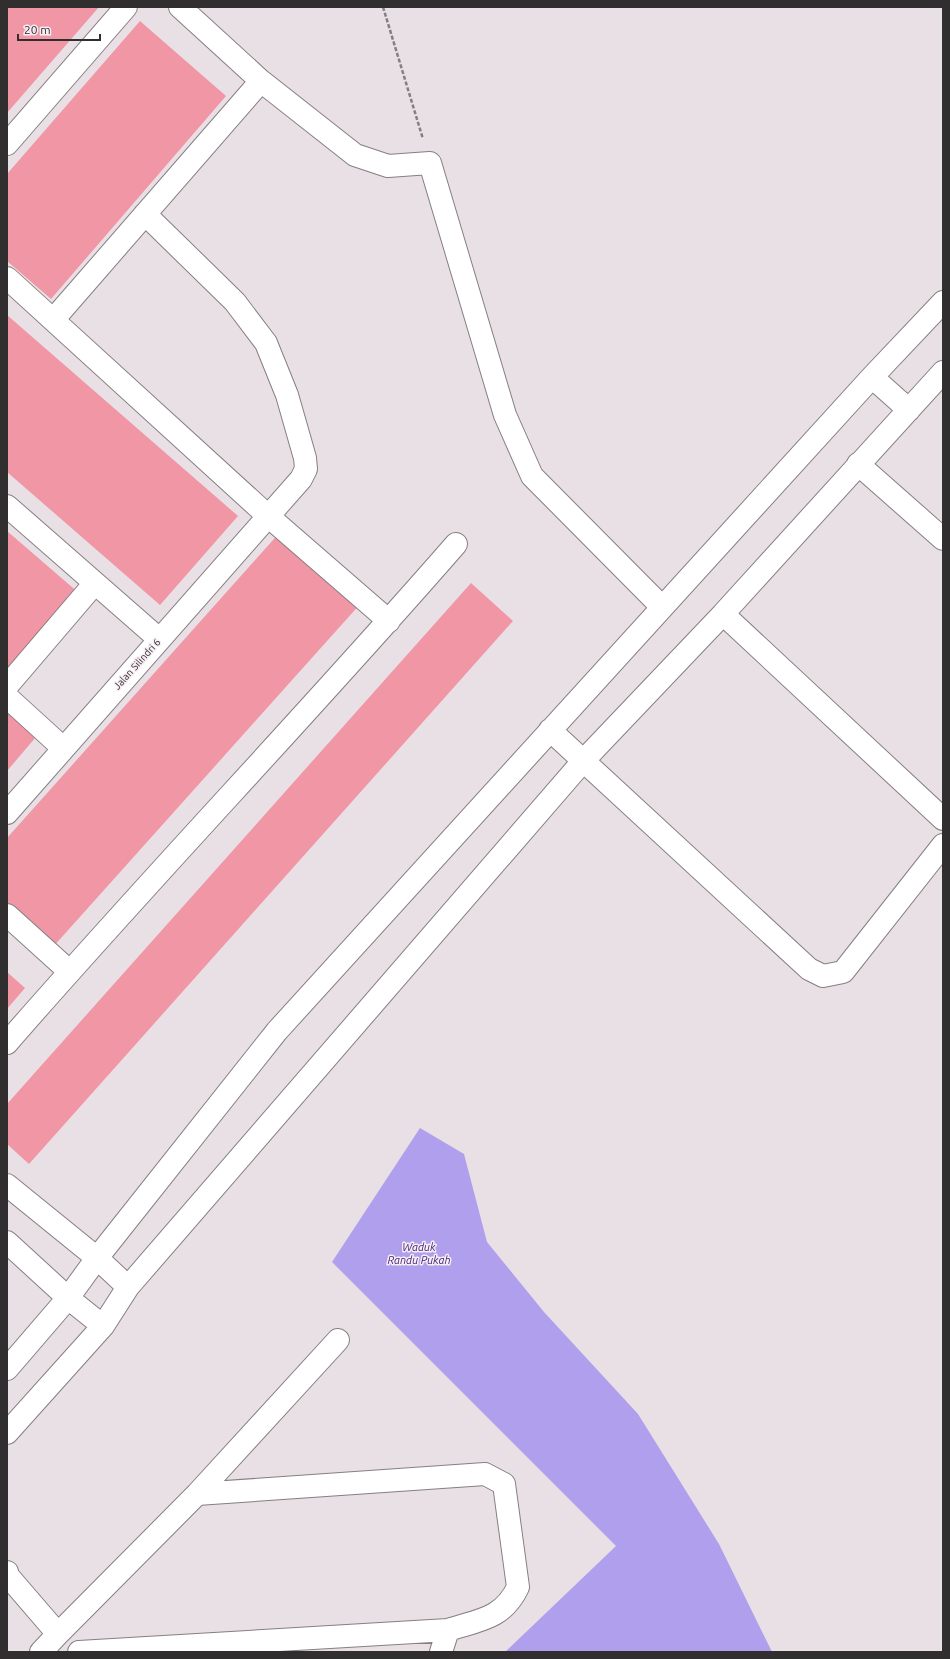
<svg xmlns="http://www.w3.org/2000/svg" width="950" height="1659" font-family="Ubuntu,sans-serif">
	<rect width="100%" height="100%" fill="#e9e0e5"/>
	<path fill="#af9fec" d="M420 1128 464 1154 487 1242 544 1312 638 1414 719 1544 772 1652H505L616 1546 332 1262Z"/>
	<path fill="#f196a5" d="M7 7H99L7 113Z
		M140 21 226 96 51 299 7 261V174Z
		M7 315 238 516 160 605 7 472Z
		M282 530 362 602 53 947 7 910V838Z
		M7 531 80 594 7 677Z
		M471 583 513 621 29 1164 7 1144V1104Z
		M7 712 36 737 7 771Z
		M7 972 25 988 7 1009Z"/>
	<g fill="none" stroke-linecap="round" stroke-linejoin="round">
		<defs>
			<path id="street" d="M180 7 261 81 355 155 388 166 430 163 505 415 532 476 662 607
				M7 144 126 7
				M7 278 268 516 389 621
				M53 320 261 81
				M872 377 909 410
				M858 464 943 539
				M7 506 159 639
				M723 614 943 819
				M7 686 95 583
				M7 697 63 748
				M550 730 809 969 823 976 843 972 943 845
				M7 813 301 479 306 469 305 458 287 395 266 343 235 302 145 214
				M7 915 69 971
				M7 1043C154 874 309 713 456 544
				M7 1185 97 1258 128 1287
				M7 1242 68 1298 103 1326
				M7 1369 68 1298 97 1258 277 1031 872 377 943 302
				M7 1433 103 1326 128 1287 584 760 723 614 943 372
				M7 1572 8 1576 58 1634 197 1494 338 1340
				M41 1652 58 1634
				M79 1652 448 1630C479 1620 503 1619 518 1587L504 1484 485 1474 197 1494
				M441 1652 448 1630"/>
		</defs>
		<use href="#street" stroke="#867e82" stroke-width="24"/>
		<path stroke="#847f82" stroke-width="2.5" stroke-dasharray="4 2" stroke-linecap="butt" d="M383 7 423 139"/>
		<use href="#street" stroke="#fff" stroke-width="22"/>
	</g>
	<g text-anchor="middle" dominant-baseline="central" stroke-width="3" stroke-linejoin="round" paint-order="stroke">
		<g font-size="10" fill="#312e30" stroke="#f7edf2">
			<text transform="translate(137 664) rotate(-48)">Jalan Silindri 6</text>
		</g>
		<g font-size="11" font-style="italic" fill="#43267e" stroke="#f7edf2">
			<text x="419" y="1247">Waduk<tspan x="419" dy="13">Randu Pukah</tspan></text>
		</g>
	</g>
	<rect width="950" height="1659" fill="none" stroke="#312e30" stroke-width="16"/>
	<path d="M18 34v6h82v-6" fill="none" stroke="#312e30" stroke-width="2"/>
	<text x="24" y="34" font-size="12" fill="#312e30" stroke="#f7edf2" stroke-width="3" paint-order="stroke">20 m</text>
</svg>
